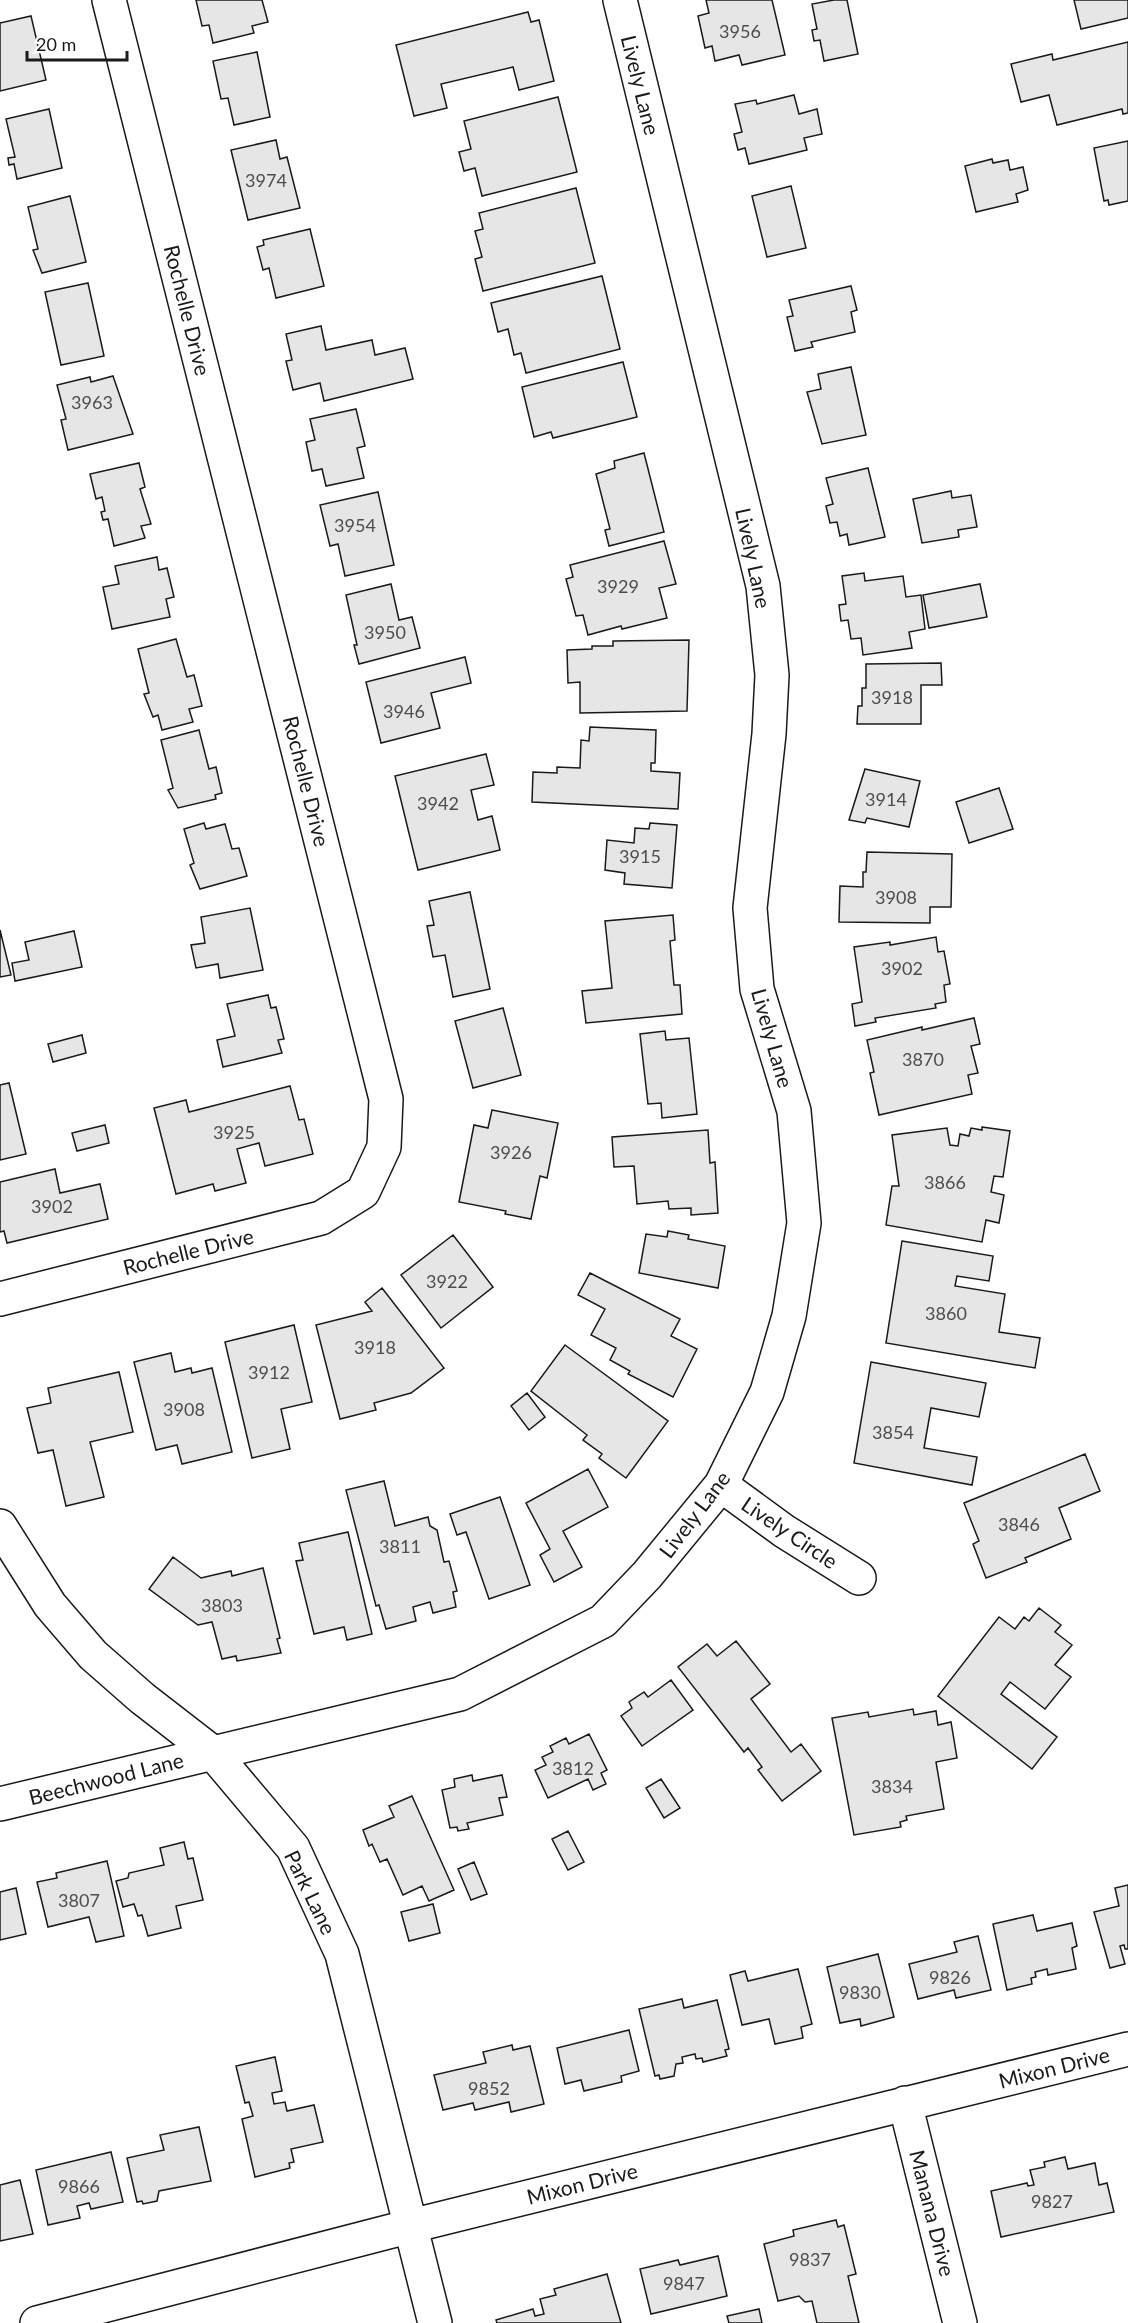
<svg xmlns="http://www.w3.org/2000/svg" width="1128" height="2323" font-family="Lato,sans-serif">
	<rect width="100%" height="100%" fill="#fff"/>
	<path fill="#e6e6e6" stroke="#1a1a1a" stroke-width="1.5" d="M196 0H262L268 22 252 26 254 33 213 43 209 25 202 26Z
		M706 0H772L785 55 742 65 739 55 715 61 712 46 705 48 698 16 709 13Z
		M834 0H847L858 54 824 61 820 40 814 41 812 30 817 29 812 4Z
		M1074 0H1128V18L1081 29Z
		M528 12 531 22 539 20 554 81 519 90 513 67 441 84 447 108 414 116 396 45Z
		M31 16 46 80 0 91V23Z
		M1128 42V113L1123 114 1122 109 1057 125 1049 95 1021 102 1011 64 1052 54 1053 60Z
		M257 52 270 117 234 125 228 98 221 99 213 61Z
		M794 95 799 114 817 109 822 134 804 138 807 150 749 164 745 148 738 150 734 134 742 132 735 104 756 100 757 104Z
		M558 97 577 172 482 196 475 168 464 171 459 152 471 149 464 121Z
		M49 109 62 168 17 179 14 164 9 165 8 158 15 157 6 119Z
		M276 140 280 159 287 157 300 208 248 220 231 150Z
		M1128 141V201L1109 205 1108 200 1104 201 1094 148Z
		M992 159 993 163 1008 160 1010 170 1023 167 1028 190 1016 194 1018 202 976 212 965 166Z
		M791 186 806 248 767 257 752 196Z
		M576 188 595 263 483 291 475 259 482 257 475 231 483 229 479 213Z
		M70 196 86 262 42 273 33 250 38 249 28 207Z
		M310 229 324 286 276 298 269 268 263 270 257 247 264 245 263 240Z
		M602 276 620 349 526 373 521 353 514 355 508 329 498 332 491 303Z
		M88 283 104 356 61 365 45 292Z
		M851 286 857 310 851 312 855 332 811 342 813 347 795 351 787 317 793 316 789 300Z
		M321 326 326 350 372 340 375 355 405 348 413 379 324 401 320 383 293 390 286 361 292 360 286 334Z
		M623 362 637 417 553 438 551 432 534 437 522 387Z
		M851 367 866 435 822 444 807 392 821 389 818 374Z
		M113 376 133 434 68 450 61 420 66 419 57 385 90 377 91 382Z
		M356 409 365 446 357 448 364 478 326 486 322 469 312 471 306 442 315 440 310 419Z
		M644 453 664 532 609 546 605 530 610 529 596 474 615 468 614 461Z
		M139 463 145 487 140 489 151 524 141 526 145 538 114 546 108 519 103 520 101 512 105 511 102 497 96 499 90 474Z
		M868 468 885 537 849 545 847 534 840 536 837 522 830 523 826 506 833 504 826 478Z
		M951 491 952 498 971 495 977 527 958 530 959 537 922 543 913 499Z
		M378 492 394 565 345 576 338 544 330 546 320 505Z
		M664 541 676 584 659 588 667 618 622 629 621 626 588 635 583 615 576 616 566 579 573 577 570 565Z
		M157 557 159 570 167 568 174 597 166 599 170 617 112 629 103 587 119 584 115 566Z
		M864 573 865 581 903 576 906 597 921 595 925 629 909 632 912 648 863 655 861 638 851 639 848 620 841 621 839 605 846 604 842 576Z
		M391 584 399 620 412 617 420 648 359 664 354 645H357L346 595Z
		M980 584 987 617 929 628 923 595Z
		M176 639 187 677 194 675 202 706 189 709 193 722 162 730 158 715 153 717 144 694 149 693 138 649Z
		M689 640 687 711 580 713V682L568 683 567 650 592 649V646H613V641Z
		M465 657 471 683 431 693 440 728 381 743 366 682Z
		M941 663 942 685H921V724H857L858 706H862V688H866V664Z
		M590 727 656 730 655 763H651V771L680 773 678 809 532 802 533 772 557 773V767L580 768 581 740 589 741Z
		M199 730 209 769 216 767 222 793 215 795 216 799 178 808 168 790 173 788 161 740Z
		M486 754 494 785 471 790 478 820 492 816 500 850 418 870 395 776Z
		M865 769 920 781 909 827 867 818 865 823 849 820Z
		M999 788 1013 829 969 843 956 802Z
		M204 823 206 829 225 824 232 849 239 848 247 876 200 889 190 865 194 863 184 829Z
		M650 823 677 825 672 888 624 884 625 873 605 870 607 840 634 843 635 828 649 829Z
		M867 852 952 854 951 907H930V923L839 922 840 886 863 887V872H866Z
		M470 892 490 989 453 997 445 955 433 957 427 926 434 925 429 901Z
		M250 908 263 970 220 978 218 964 196 968 191 945 205 943 201 917Z
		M673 915 675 940 670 941 674 985H680L682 1014 586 1023 582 991 612 988 605 921Z
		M0 930 11 975 0 977Z
		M74 931 82 967 15 981 12 963 29 960 25 942Z
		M936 937 938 952 944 951 950 984 944 985 946 1002 935 1004 936 1008 875 1018 876 1022 855 1026 852 1004 862 1002 854 947 890 942V945Z
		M268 995 271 1008 276 1007 284 1039 278 1040 282 1053 223 1067 217 1040 235 1036 227 1004Z
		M503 1008 521 1075 473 1088 455 1021Z
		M974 1018 980 1044 971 1046 978 1073 968 1075 972 1094 879 1115 870 1073 874 1072 867 1040 922 1027V1030Z
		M665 1031 666 1040 689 1038 697 1114 662 1118 661 1103 648 1104 640 1034Z
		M82 1035 86 1053 53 1062 48 1044Z
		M9 1083 26 1154 0 1160V1085Z
		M290 1086 299 1120 304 1119 313 1154 265 1166 259 1143 237 1149 246 1183 215 1191 213 1184 176 1194 154 1108 186 1100 189 1112Z
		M492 1110 558 1123 547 1178 540 1176 531 1219 505 1214 506 1211 459 1202 474 1125 488 1128Z
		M105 1125 109 1143 77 1151 72 1133Z
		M982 1127 1010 1131 1003 1177 994 1176 991 1192 1004 1195 999 1223 986 1220 982 1242 886 1225 892 1186H899L892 1135 947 1128 950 1145 958 1146 960 1134 969 1136 971 1128 982 1130Z
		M708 1130 710 1163 715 1162 718 1213 691 1215V1208L669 1209 668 1201 637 1204 634 1166 614 1167 612 1137Z
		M55 1169 60 1193 100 1184 108 1219 7 1243 4 1231 0 1232V1182Z
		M668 1231 689 1235 688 1239 725 1246 718 1288 639 1273 646 1234 667 1237Z
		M453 1235 493 1287 441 1328 401 1275Z
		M902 1241 993 1256 989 1281 957 1276 955 1286 1005 1294 999 1332 1040 1338 1035 1368 886 1343Z
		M590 1273 680 1319 671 1336 697 1349 673 1397 628 1374 630 1371 610 1360 616 1348 591 1335 605 1309 578 1295Z
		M382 1288 444 1368 411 1393 374 1403 376 1410 340 1419 316 1325 372 1311 365 1302Z
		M294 1325 312 1402 281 1409 290 1449 252 1458 225 1342Z
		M565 1345 668 1421 626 1478 599 1458 602 1454 583 1440 587 1435 531 1391Z
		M171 1353 175 1372 191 1368 192 1373 212 1368 232 1452 182 1464 177 1445 156 1450 134 1362Z
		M871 1362 986 1383 979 1417 931 1408 924 1448 977 1457 972 1485 854 1463Z
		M119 1372 133 1432 90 1442 104 1497 66 1506 53 1450 38 1453 27 1408 51 1403 48 1388Z
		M527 1393 545 1417 529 1430 511 1406Z
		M1085 1454 1100 1491 1059 1508 1071 1539 1025 1558 1027 1562 986 1578 973 1544 979 1541 964 1503Z
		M588 1469 608 1507 563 1531 582 1567 554 1582 540 1555 550 1549 526 1503Z
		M384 1481 395 1526 428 1517 430 1526 437 1530 444 1562 449 1561 457 1591 453 1592 456 1607 433 1613 430 1602 413 1607 416 1621 386 1629 379 1605 376 1606 346 1490Z
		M500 1497 530 1585 489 1599 466 1532 457 1535 450 1514Z
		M348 1532 372 1634 347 1640 344 1627 314 1634 296 1561 303 1560 299 1543Z
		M173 1557 201 1578 231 1571 232 1576 263 1568 280 1638 277 1639 281 1653 237 1661 236 1656 222 1659 212 1622 198 1625 149 1589Z
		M1039 1608 1061 1625 1055 1632 1072 1645 1055 1665 1071 1677 1045 1709 1010 1682 1001 1694 1057 1737 1032 1769 938 1696 999 1617 1015 1629 1024 1617 1029 1621Z
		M736 1641 770 1684 751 1699 791 1752 801 1744 821 1771 782 1801 758 1770 762 1767 748 1748 744 1752 678 1667 707 1644 717 1656Z
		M671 1680 693 1710 642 1746 621 1716 632 1708 629 1702 644 1692 648 1697Z
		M913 1709 914 1715 936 1711 938 1725 951 1722 957 1758 936 1762 944 1809 906 1816 907 1820 900 1822 901 1827 854 1835 832 1718 868 1712 869 1717Z
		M589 1734 607 1770 601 1773 606 1784 593 1790 588 1779 548 1798 535 1770 546 1765 542 1757 553 1752 550 1746 566 1738 569 1744Z
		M472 1775 473 1781 502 1775 507 1797 499 1798 503 1815 467 1823 469 1829 458 1831 457 1827 450 1828 442 1790 455 1787 454 1779Z
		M661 1779 680 1808 664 1818 646 1788Z
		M412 1796 454 1890 429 1901 422 1886 403 1895 387 1859 380 1862 372 1844 369 1846 363 1830 394 1817 389 1806Z
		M568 1831 584 1862 568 1870 552 1839Z
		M184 1842 188 1859 193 1858 203 1900 176 1906 181 1928 148 1936 142 1915 138 1916 134 1904 123 1907 116 1881 128 1878 129 1873 164 1865 160 1848Z
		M107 1861 124 1936 96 1942 89 1917 48 1927 37 1882 57 1878 56 1873Z
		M474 1862 487 1894 471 1900 458 1869Z
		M1128 1885V1949H1125L1124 1945 1120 1946 1125 1964 1110 1968 1094 1912 1119 1906 1115 1888Z
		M16 1888 26 1934 0 1940V1892Z
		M433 1904 440 1933 409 1941 401 1912Z
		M1033 1915 1037 1931 1072 1923 1077 1946 1072 1948 1076 1969 1048 1975 1047 1969 1035 1972 1036 1977 1031 1978 1032 1984 1007 1990 993 1924Z
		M978 1936 991 1990 956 1998 954 1990 918 1999 909 1964 957 1952 954 1942Z
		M878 1954 894 2017 861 2026 860 2019 840 2023 827 1967Z
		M798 1969 812 2024 801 2027 803 2038 775 2044 769 2019 742 2025 730 1975 745 1971 748 1981Z
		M682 1999 684 2008 717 2000 729 2049 725 2050 727 2056 703 2062 702 2058 696 2059 695 2054 682 2057 683 2063 676 2064 674 2076 660 2079 659 2075 655 2076 639 2009Z
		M629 2030 639 2071 621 2076 622 2082 584 2091 581 2080 565 2084 557 2048Z
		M512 2045 513 2050 530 2046 544 2104 511 2112 509 2102 475 2110 473 2103 443 2110 434 2075 486 2063 483 2052Z
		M275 2057 282 2091 272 2093 274 2104 285 2102 287 2111 314 2105 323 2142 291 2149 294 2162 289 2163 290 2168 255 2177 242 2119 253 2116 249 2102 245 2103 236 2066Z
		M199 2127 211 2181 159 2191 157 2201 143 2204 142 2201 137 2202 127 2158 164 2150 160 2135Z
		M111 2152 123 2202 91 2209 89 2203 77 2206 80 2218 48 2225 36 2170Z
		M1065 2157 1068 2169 1095 2163 1099 2185 1107 2183 1114 2212 1001 2237 991 2191 1027 2183 1028 2186 1034 2185 1030 2170 1045 2167 1044 2162Z
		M20 2180 33 2234 0 2241V2185Z
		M836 2220 838 2227 844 2225 856 2274 848 2276 859 2323H817L812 2301 805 2302 799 2296 778 2301 764 2244 794 2236 793 2230Z
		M718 2256 727 2296 651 2314 640 2269 678 2260 680 2265Z
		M607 2274 621 2323H497L496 2320 533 2309 535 2316 544 2314 540 2299 556 2295 554 2289Z
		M759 2309 762 2323H729L727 2316Z"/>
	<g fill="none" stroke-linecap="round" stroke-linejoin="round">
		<defs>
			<path id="minor" d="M0 1299 321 1218 363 1192 384 1147 386 1099 109 0
				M721 1485 784 1531 859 1578
				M0 1526 50 1605 93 1655 142 1698 213 1753 293 1848 342 1954 435 2323
				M0 1804 460 1694 603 1621 647 1575 721 1485 767 1392 789 1316 804 1223 794 1111 757 989 750 908 769 734 772 675 763 586 620 0
				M905 2103 960 2323
				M37 2323 411 2226 1128 2049"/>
		</defs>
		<use href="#minor" stroke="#1a1a1a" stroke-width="36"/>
		<use href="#minor" stroke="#fff" stroke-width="33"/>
	</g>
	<g text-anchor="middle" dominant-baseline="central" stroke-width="4.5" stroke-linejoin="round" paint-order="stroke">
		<g font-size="18" fill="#4d4d4d">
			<text x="740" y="31">3956</text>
			<text x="266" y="180">3974</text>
			<text x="92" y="402">3963</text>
			<text x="355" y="525">3954</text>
			<text x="618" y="586">3929</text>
			<text x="385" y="632">3950</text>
			<text x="892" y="697">3918</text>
			<text x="404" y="711">3946</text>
			<text x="886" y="799">3914</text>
			<text x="438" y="803">3942</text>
			<text x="640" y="856">3915</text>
			<text x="896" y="897">3908</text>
			<text x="902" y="968">3902</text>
			<text x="923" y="1059">3870</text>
			<text x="234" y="1132">3925</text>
			<text x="511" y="1152">3926</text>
			<text x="945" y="1182">3866</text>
			<text x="52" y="1206">3902</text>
			<text x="447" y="1281">3922</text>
			<text x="946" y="1313">3860</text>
			<text x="375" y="1347">3918</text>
			<text x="269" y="1372">3912</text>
			<text x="184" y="1409">3908</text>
			<text x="893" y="1432">3854</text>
			<text x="1019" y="1524">3846</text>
			<text x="400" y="1546">3811</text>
			<text x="222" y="1605">3803</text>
			<text x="573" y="1768">3812</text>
			<text x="892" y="1786">3834</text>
			<text x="79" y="1900">3807</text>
			<text x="950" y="1977">9826</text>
			<text x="860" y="1992">9830</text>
			<text x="489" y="2088">9852</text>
			<text x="79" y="2186">9866</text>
			<text x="1052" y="2201">9827</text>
			<text x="810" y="2259">9837</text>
			<text x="684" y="2283">9847</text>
		</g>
		<g font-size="21" fill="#1a1a1a" stroke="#fff">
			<text transform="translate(641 85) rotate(76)">Lively Lane</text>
			<text transform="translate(188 310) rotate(76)">Rochelle Drive</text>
			<text transform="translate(754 558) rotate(78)">Lively Lane</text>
			<text transform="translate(307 781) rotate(76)">Rochelle Drive</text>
			<text transform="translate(773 1038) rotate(74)">Lively Lane</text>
			<text transform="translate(188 1251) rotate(-14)">Rochelle Drive</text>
			<text transform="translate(694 1514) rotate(-53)">Lively Lane</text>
			<text transform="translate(790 1532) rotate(34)">Lively Circle</text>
			<text transform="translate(106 1778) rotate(-14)">Beechwood Lane</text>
			<text transform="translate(311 1892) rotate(64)">Park Lane</text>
			<text transform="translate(1054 2067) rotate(-14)">Mixon Drive</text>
			<text transform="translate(582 2183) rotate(-14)">Mixon Drive</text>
			<text transform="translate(933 2213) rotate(76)">Manana Drive</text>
		</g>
	</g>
	<path d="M27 51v9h100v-9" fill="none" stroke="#1a1a1a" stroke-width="3"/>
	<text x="36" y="51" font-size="18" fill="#1a1a1a" stroke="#ffffff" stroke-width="4.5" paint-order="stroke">20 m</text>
</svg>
